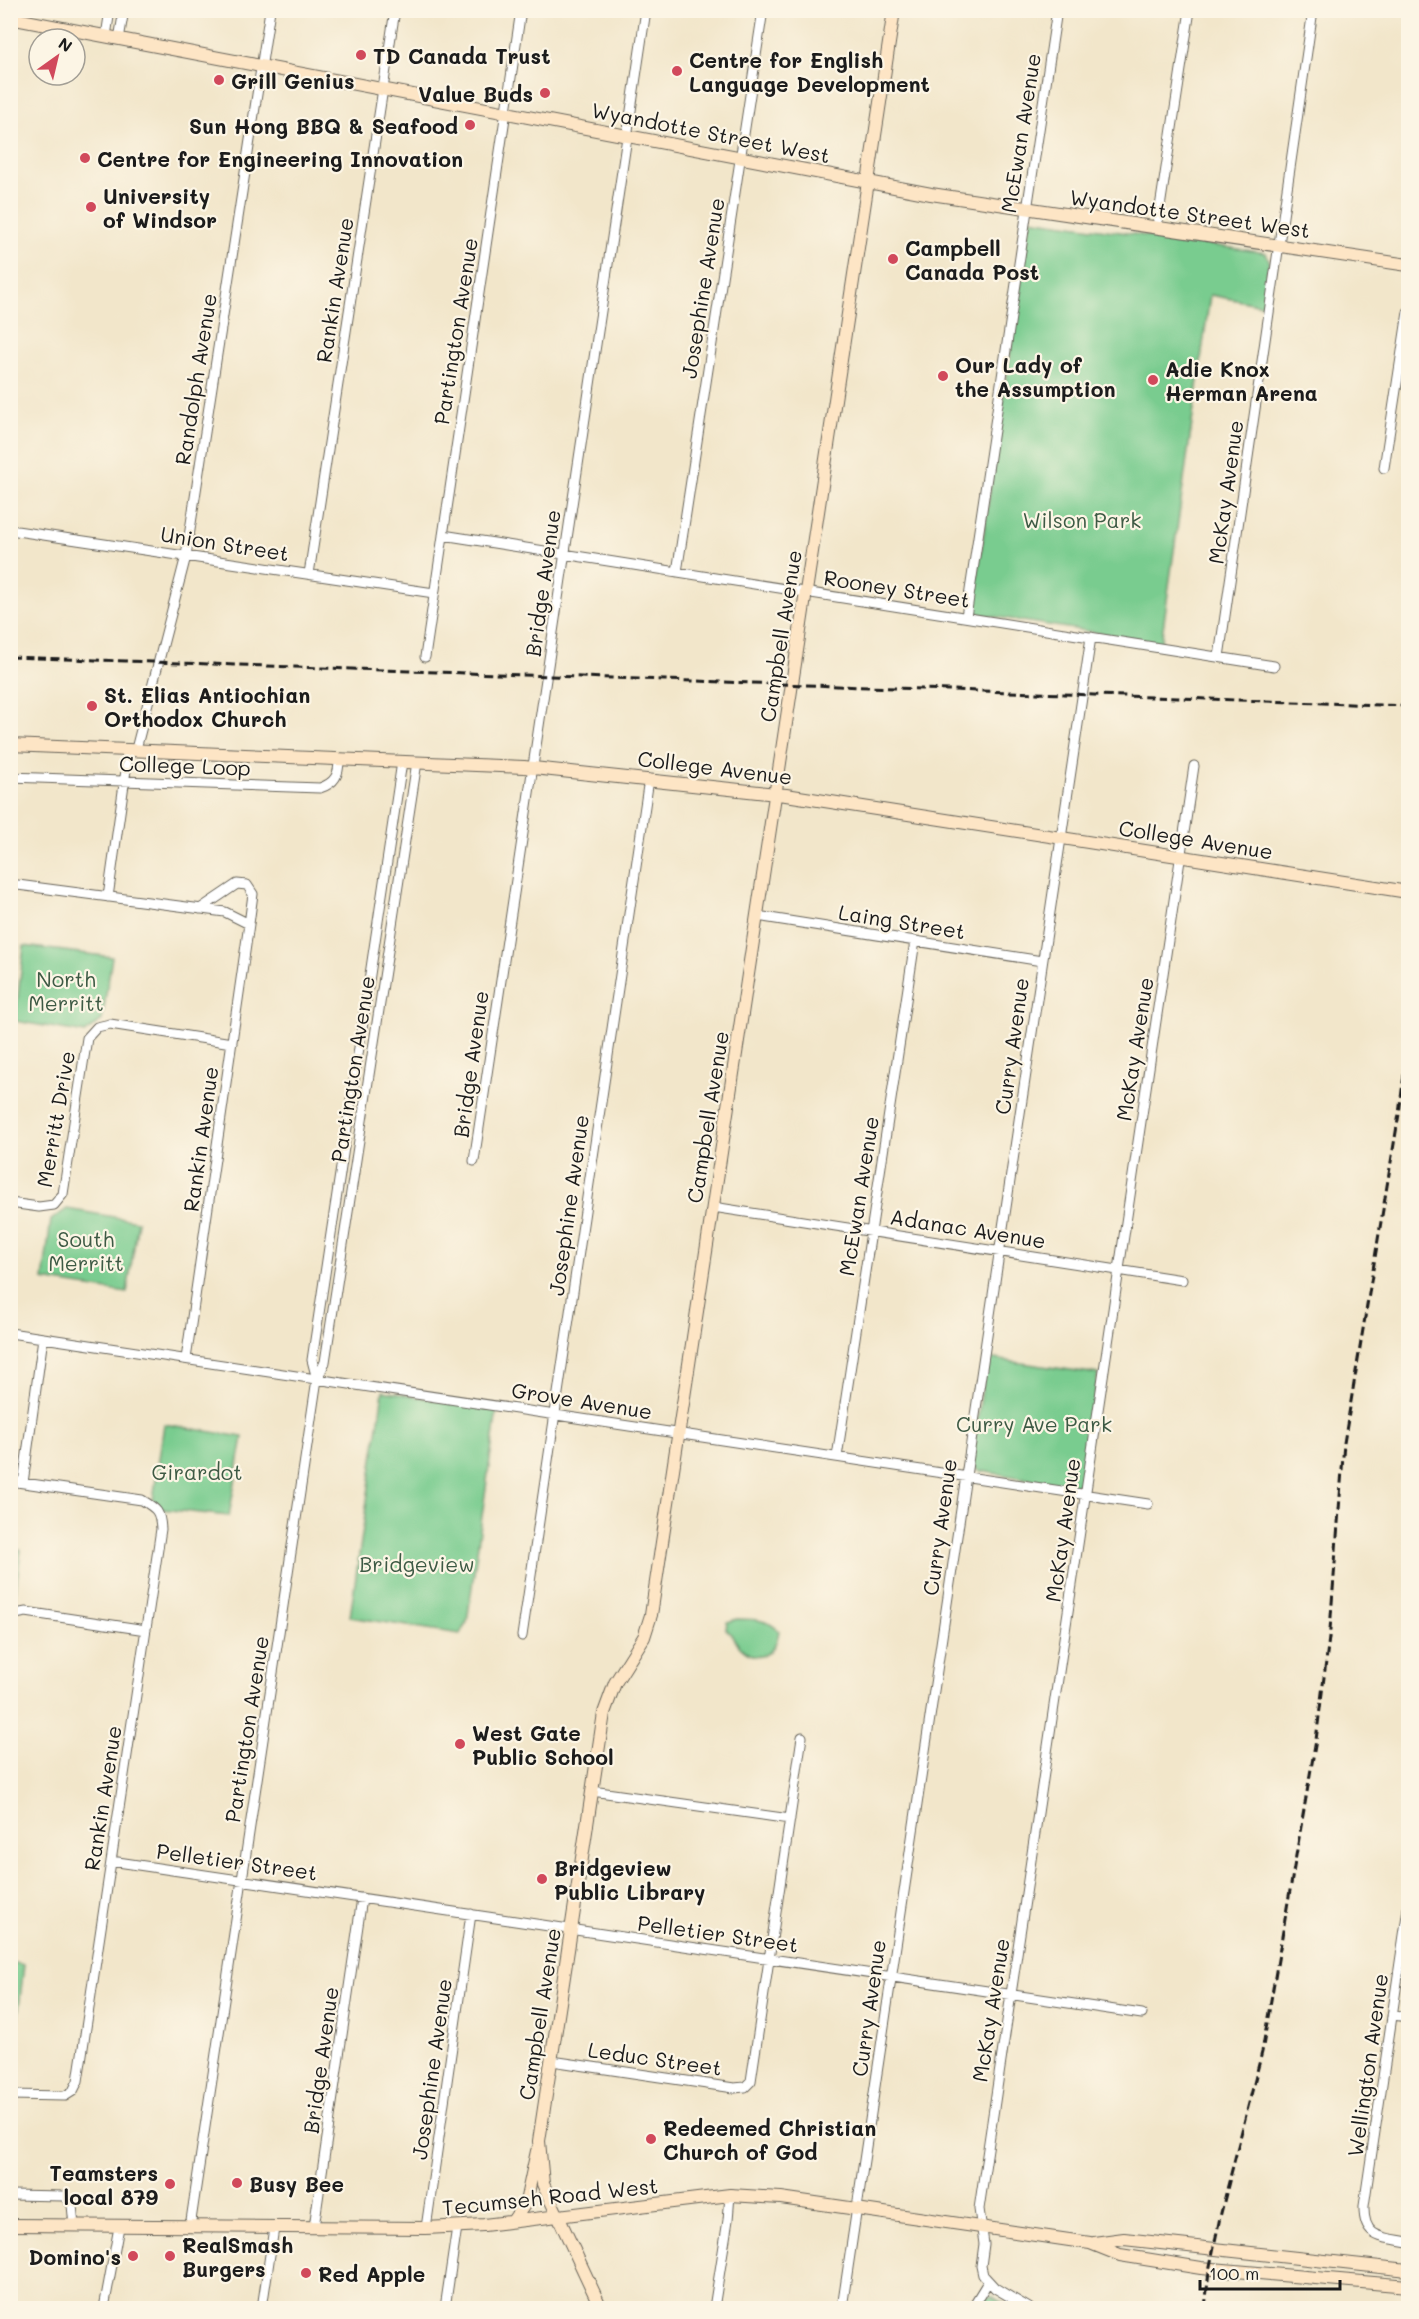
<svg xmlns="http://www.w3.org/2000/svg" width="1419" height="2319" font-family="Mali,sans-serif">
	<rect width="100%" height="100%" fill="#fcf5e5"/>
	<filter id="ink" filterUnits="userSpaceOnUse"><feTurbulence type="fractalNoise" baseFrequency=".0167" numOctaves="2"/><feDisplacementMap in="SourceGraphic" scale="12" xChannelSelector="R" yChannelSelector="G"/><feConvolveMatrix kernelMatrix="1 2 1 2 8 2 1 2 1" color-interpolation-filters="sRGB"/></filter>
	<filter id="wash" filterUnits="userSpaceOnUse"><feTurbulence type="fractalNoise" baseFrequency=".008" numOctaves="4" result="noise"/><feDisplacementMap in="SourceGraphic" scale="24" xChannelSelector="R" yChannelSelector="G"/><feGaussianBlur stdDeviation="1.35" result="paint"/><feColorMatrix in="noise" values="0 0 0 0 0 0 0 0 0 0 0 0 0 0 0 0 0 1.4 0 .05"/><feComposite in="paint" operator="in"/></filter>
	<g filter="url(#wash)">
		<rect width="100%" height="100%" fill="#f2e6ca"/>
		<path fill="#79cc8f" stroke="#4a7456" stroke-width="1.5" d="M1030 219 1266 253 1269 260 1263 305 1210 295 1161 643 972 613Z
			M24 946 112 957 102 1020 85 1033 15 1021Z
			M67 1209 138 1221 127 1293 43 1280 51 1220Z
			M987 1358 1098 1374 1083 1478 1079 1484 1071 1486 980 1471 973 1467 971 1459Z
			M383 1391 497 1410 467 1622 460 1634 350 1617Z
			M164 1424 243 1437 229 1516 161 1509 153 1500Z
			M11 1549 21 1550 14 1602 11 1604Z
			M737 1619C753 1619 768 1619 779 1631 776 1652 760 1666 741 1648 735 1642 732 1634 726 1629L727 1622Z
			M11 1962 24 1965 16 2032H11Z
			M992 2296 1013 2308H977L984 2298Z"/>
	</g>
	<g filter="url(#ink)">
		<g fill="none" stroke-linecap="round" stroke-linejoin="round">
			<defs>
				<path id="street" d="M106 36 110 10
					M119 39 124 10
					M1157 227 1190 10
					M1384 468 1408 312
					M10 530 434 593
					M443 535 1274 666
					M677 572 763 10
					M309 574 395 10
					M966 617 1057 10
					M425 657 521 10
					M1219 657 1313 10
					M136 749 186 556 270 10
					M10 777 320 788C335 783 339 775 339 760
					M10 884 225 912 249 924 253 894 247 885 237 884 200 909
					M108 897 129 749
					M757 916 1042 961
					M474 1161 646 10
					M10 1203 39 1207 54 1205 63 1194 87 1038 97 1027 110 1024 232 1043
					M713 1207 1182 1280
					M10 1333 1148 1504
					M186 1359 249 924
					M317 1379 312 1360 402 762
					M837 1457 915 941
					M10 1481 142 1500C157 1509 160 1511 161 1529L78 2081 73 2091 65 2096 10 2095
					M23 1483 43 1338
					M10 1615 26 1612 146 1630
					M522 1636 649 779
					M592 1791 790 1819
					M111 1861 1142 2014
					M1408 1908 1364 2206C1363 2239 1382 2237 1408 2242
					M1393 2015 1408 2017
					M552 2061 734 2088 745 2087 751 2081 802 1737
					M10 2195 64 2196 72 2205 74 2226
					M190 2227 317 1379 325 1362 417 762
					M314 2227 362 1898
					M426 2228 471 1914
					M104 2308 119 2227
					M262 2308 274 2228
					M445 2308 457 2227
					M714 2308 728 2220 730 2195
					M842 2308 1091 637
					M972 2308 988 2282
					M1029 2308 995 2288 983 2275 981 2266 984 2244 979 2209 1194 766"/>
				<path id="secondary" d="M10 18 931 194 1408 265
					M10 745 524 767 786 795 1408 892
					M513 2221 526 2202 537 2151
					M10 2225 426 2228 484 2225 730 2195 781 2198 1090 2243 1120 2255 1201 2268 1408 2286
					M1094 2243 1124 2239 1408 2270
					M601 2308 543 2184 539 2141 604 1713 615 1683 644 1637 651 1615 894 10"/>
			</defs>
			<use href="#street" stroke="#676359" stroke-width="11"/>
			<use href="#secondary" stroke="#676359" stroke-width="14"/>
			<use href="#street" stroke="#fff" stroke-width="9"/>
			<use href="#secondary" stroke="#fde5c5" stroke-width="12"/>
			<path stroke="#1c1c1c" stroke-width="3" stroke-dasharray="9 4.5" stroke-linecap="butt" d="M10 657 1408 706
				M1205 2308 1209 2271 1220 2217 1262 2052 1316 1740 1330 1630 1344 1443 1399 1114 1408 1043"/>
		</g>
	</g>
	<g fill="#d1495b" stroke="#fcf5e5" stroke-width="2">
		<circle cx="361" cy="55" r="6"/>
		<circle cx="677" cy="71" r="6"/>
		<circle cx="219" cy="80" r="6"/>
		<circle cx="545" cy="93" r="6"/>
		<circle cx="470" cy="125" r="6"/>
		<circle cx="85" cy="158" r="6"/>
		<circle cx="91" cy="207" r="6"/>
		<circle cx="893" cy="259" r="6"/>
		<circle cx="943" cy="376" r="6"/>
		<circle cx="1153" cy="380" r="6"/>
		<circle cx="92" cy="706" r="6"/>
		<circle cx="460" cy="1744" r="6"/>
		<circle cx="542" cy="1879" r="6"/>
		<circle cx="651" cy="2139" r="6"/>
		<circle cx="237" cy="2183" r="6"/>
		<circle cx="170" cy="2184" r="6"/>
		<circle cx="133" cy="2256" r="6"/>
		<circle cx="170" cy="2256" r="6"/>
		<circle cx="306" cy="2273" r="6"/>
	</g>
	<g text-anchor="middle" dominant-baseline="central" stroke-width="4.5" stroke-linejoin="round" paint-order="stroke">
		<g font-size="21" font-weight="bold" fill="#1c1c1c" stroke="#fcf5e5" text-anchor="start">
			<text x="373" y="55">TD Canada Trust</text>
			<text x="689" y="59">Centre for English<tspan x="689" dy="24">Language Development</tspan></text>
			<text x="231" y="80">Grill Genius</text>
			<text x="533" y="93" text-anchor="end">Value Buds</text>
			<text x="458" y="125" text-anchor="end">Sun Hong BBQ &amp; Seafood</text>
			<text x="97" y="158">Centre for Engineering Innovation</text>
			<text x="103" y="195">University<tspan x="103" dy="24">of Windsor</tspan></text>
			<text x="905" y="247">Campbell<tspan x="905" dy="24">Canada Post</tspan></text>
			<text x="955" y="364">Our Lady of<tspan x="955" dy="24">the Assumption</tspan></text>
			<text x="1165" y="368">Adie Knox<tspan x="1165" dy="24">Herman Arena</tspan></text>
			<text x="104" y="694">St. Elias Antiochian<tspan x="104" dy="24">Orthodox Church</tspan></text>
			<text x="472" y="1732">West Gate<tspan x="472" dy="24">Public School</tspan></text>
			<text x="554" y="1867">Bridgeview<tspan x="554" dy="24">Public Library</tspan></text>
			<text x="663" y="2127">Redeemed Christian<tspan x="663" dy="24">Church of God</tspan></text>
			<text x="158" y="2172" text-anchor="end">Teamsters<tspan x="158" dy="24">local 879</tspan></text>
			<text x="249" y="2183">Busy Bee</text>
			<text x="182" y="2244">RealSmash<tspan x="182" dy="24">Burgers</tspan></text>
			<text x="121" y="2256" text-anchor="end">Domino's</text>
			<text x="318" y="2273">Red Apple</text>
		</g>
		<g font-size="21" fill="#1c1c1c" stroke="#fcf5e5">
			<text transform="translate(711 132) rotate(11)">Wyandotte Street West</text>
			<text transform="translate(1020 133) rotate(-81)">McEwan Avenue</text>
			<text transform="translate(1190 213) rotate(8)">Wyandotte Street West</text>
			<text transform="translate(702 288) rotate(-81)">Josephine Avenue</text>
			<text transform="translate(334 290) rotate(-81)">Rankin Avenue</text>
			<text transform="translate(455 331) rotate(-81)">Partington Avenue</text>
			<text transform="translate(195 379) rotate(-81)">Randolph Avenue</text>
			<text transform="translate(1225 492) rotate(-82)">McKay Avenue</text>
			<text transform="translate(225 543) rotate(9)">Union Street</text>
			<text transform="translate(542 583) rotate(-82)">Bridge Avenue</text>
			<text transform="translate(897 588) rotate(9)">Rooney Street</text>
			<text transform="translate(780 636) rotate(-81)">Campbell Avenue</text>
			<text transform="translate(185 765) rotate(2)">College Loop</text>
			<text transform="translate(715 767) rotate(7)">College Avenue</text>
			<text transform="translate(1196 839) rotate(9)">College Avenue</text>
			<text transform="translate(902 921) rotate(9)">Laing Street</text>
			<text transform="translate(1011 1046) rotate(-82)">Curry Avenue</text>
			<text transform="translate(1134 1049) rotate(-81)">McKay Avenue</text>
			<text transform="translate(470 1064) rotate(-82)">Bridge Avenue</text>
			<text transform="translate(352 1069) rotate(-81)">Partington Avenue</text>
			<text transform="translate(707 1117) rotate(-81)">Campbell Avenue</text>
			<text transform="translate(55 1119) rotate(-80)">Merritt Drive</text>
			<text transform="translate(200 1139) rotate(-82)">Rankin Avenue</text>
			<text transform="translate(858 1196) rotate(-81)">McEwan Avenue</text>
			<text transform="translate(568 1205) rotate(-82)">Josephine Avenue</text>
			<text transform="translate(968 1228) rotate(9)">Adanac Avenue</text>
			<text transform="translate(582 1400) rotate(9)">Grove Avenue</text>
			<text transform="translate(939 1527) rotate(-82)">Curry Avenue</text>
			<text transform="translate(1062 1530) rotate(-82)">McKay Avenue</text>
			<text transform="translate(246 1729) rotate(-81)">Partington Avenue</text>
			<text transform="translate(102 1798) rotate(-81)">Rankin Avenue</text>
			<text transform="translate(237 1861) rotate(8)">Pelletier Street</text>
			<text transform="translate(718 1933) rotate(8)">Pelletier Street</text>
			<text transform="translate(868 2008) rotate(-82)">Curry Avenue</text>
			<text transform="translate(990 2010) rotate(-81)">McKay Avenue</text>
			<text transform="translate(539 2014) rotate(-81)">Campbell Avenue</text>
			<text transform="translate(655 2058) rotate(8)">Leduc Street</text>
			<text transform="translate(320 2060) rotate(-82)">Bridge Avenue</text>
			<text transform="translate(1367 2065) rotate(-82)">Wellington Avenue</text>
			<text transform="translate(431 2069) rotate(-82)">Josephine Avenue</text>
			<text transform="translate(550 2196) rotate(-6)">Tecumseh Road West</text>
		</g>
		<g font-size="21" fill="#3d5a44" stroke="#fcf5e5">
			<text x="1082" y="519">Wilson Park</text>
			<text x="66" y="978">North<tspan x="66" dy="24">Merritt</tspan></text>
			<text x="86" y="1238">South<tspan x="86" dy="24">Merritt</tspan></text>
			<text x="1034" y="1423">Curry Ave Park</text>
			<text x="197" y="1471">Girardot</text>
			<text x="417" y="1563">Bridgeview</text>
		</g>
	</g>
	<rect width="1419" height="2319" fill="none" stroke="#fcf5e5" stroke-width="36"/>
	<g transform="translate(57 57) rotate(34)"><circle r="28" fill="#fcf5e5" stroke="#a29e95" stroke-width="1.5"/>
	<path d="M0-4.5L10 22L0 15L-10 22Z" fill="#d1495b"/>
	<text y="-9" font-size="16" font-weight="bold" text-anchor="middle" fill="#1c1c1c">N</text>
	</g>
	<path d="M1200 2280v9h140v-9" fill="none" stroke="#1c1c1c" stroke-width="3"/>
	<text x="1209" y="2280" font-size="18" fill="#1c1c1c" stroke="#fcf5e5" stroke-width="4.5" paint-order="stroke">100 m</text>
</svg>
